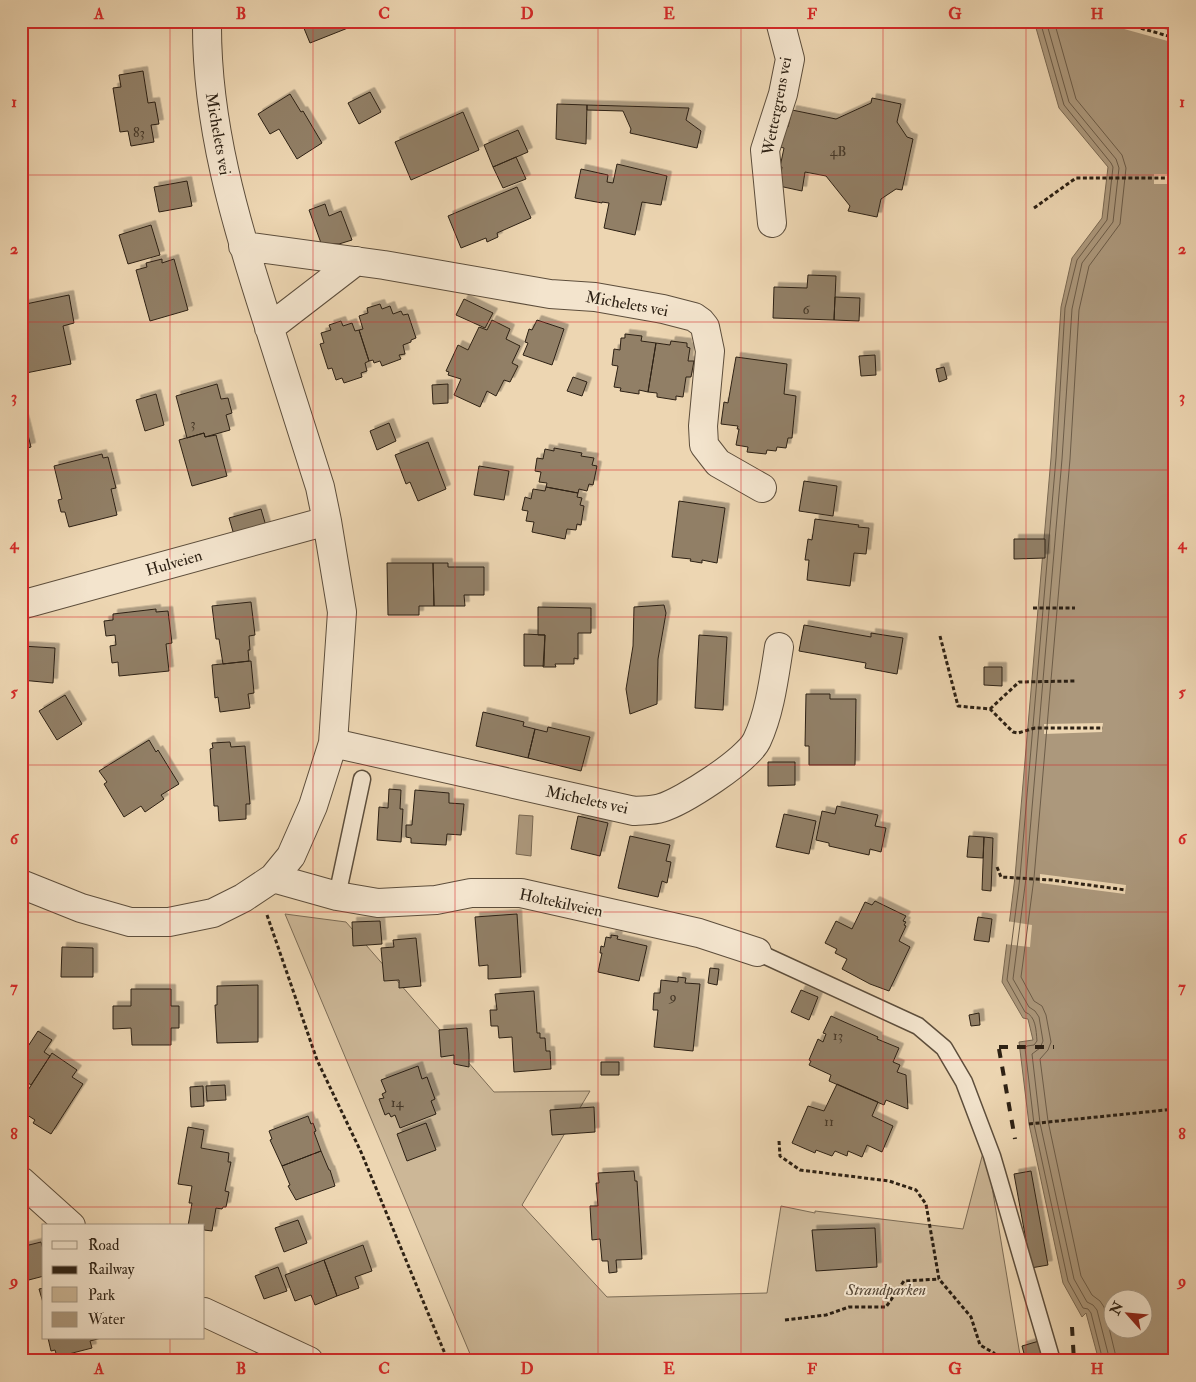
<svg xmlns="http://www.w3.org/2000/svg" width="1196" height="1382" font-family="'IM FELL Double Pica',serif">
	<defs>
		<filter id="shadow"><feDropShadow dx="4.5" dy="-4.5" stdDeviation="0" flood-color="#0004"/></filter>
	</defs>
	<rect width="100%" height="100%" fill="#edd6b2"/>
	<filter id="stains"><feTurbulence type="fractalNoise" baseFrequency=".004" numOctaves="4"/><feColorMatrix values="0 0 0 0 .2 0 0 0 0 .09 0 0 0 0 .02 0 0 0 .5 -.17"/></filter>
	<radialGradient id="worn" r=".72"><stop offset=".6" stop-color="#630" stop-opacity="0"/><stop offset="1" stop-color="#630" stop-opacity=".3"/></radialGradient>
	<path fill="#ccb797" stroke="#7c6c56" d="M285 914 346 922 494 1092 590 1091 522 1205 607 1297 767 1293 781 1206 815 1213V1211L963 1229 985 1145 1021 1361H473Z"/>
	<path fill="#ac987c" stroke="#796852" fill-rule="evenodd" d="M1034 21H1175V1361H1099L1086 1313 1082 1317 1063 1283 1029 1124 1019 1042 1033 1040 1028 1019 1023 1018 1002 982 1015 877 1051 458 1061 307 1072 258 1102 218 1108 167 1059 108ZM1114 1300H1144V1330H1114Z
		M519 815 533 816 531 856 516 854Z"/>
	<path fill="#edd6b2" d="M1095 21H1135L1175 32V43Z
		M1154 174H1175V184H1154Z
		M1103 723 1102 732 1044 734V724Z
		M1040 874 1126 885 1125 894 1040 883Z
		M1006 921 1032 925 1030 947 1004 944Z"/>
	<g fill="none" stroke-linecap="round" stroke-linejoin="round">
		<path stroke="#6c5c48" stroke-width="1" d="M1040 21 1064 105 1111 163 1113 167 1107 220 1077 260 1065 308 1056 458 1020 877 1007 980 1025 1012C1036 1016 1036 1030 1037 1041L1034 1045 1027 1046 1025 1048 1034 1124 1068 1281 1083 1308 1088 1309 1091 1313 1103 1361
			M1046 21 1069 102 1116 159 1119 168 1113 222 1082 263 1072 309 1062 459 1026 878 1013 979 1029 1007 1035 1011 1039 1017 1043 1041 1040 1048 1032 1054 1040 1123 1074 1279 1087 1302 1093 1305 1097 1310 1110 1361
			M1054 21 1076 99 1122 155 1126 168 1120 224 1089 266 1079 310 1070 459 1034 878 1021 977 1034 1001 1042 1006 1046 1015 1051 1042 1048 1050 1040 1059 1048 1121 1081 1276 1092 1295 1100 1301 1104 1307 1117 1361"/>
	</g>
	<path fill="#917f66" stroke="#2d2114" filter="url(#shadow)" d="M301 21H357L358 24 310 43Z
		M143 71 148 103 155 102 159 124 151 125 154 142 131 146 128 131 120 132 113 88 121 87 119 75Z
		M370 92 381 112 359 124 348 103Z
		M290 94 301 112 303 111 322 143 297 159 279 129 270 134 258 114Z
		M872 98 901 104 897 122 907 137 913 139 902 190 896 189 881 199 877 217 848 211 850 206 826 176 805 172 802 191 779 186 782 167H780L784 148 775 146 779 125 788 127 792 110 836 119 871 103Z
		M557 104 587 105 586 144 556 139Z
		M587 105 689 108 686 120 701 131 697 148 630 133 631 129 623 111 587 110Z
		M463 112 479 150 411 180 395 142Z
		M518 130 528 152 493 167 484 145Z
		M516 157 526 179 503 188 493 167Z
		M617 164 667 176 661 205 642 202 635 235 604 228 609 203 602 202V203L575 198 581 169 608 175 607 182 613 183Z
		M187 181 192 206 159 212 154 187Z
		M517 187 531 218 497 233 498 237 487 242 486 238 461 248 448 216Z
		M325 204 329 216 341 211 352 240 339 244 321 243 309 210Z
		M151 225 160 255 128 264 119 235Z
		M162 259V263L174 259 188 310 150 321 136 270 147 267 146 263Z
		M808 275 836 276 834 320 773 318 774 287 807 288Z
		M69 295 74 323 63 326 71 364 21 374V305Z
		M835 297 860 298 859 321 834 320Z
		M464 299 493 313 485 328 456 315Z
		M380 304 382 309 390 306 393 314 401 311 403 315 408 314 416 338 411 340V342L403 345 405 354 399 355 401 359 382 366 380 361 374 363 373 360 369 361 359 330 363 329 359 316 368 313 367 308Z
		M492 320 510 329 506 339 520 346 512 363 518 366 510 382 504 380 496 396 487 391 480 407 454 395 461 379 448 375 449 372 446 371 458 345 468 350 479 327 487 330Z
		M537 320 564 329 552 365 523 355 528 343 525 342 529 329 532 330Z
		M341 321 343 326 352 323 355 331 359 330 369 361 365 363 367 371 361 373 362 377 344 383 342 378 336 380 332 368 328 369 320 344 324 343 321 333 331 330 329 325Z
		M625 334 642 336 641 341 656 343 648 392 639 390V394L620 391 621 388 614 387 618 366 612 365 614 349 620 350 621 338H625Z
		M671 341 687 343V347L690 348 688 361H694L691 377H686L683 397 676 396V400L657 397V393L648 392 656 343 670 345Z
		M875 355 876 375 861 376 859 356Z
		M736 357 787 364 784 394 796 396 792 438H788L786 448 777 447 776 451 767 450 766 454 747 452 748 447 736 445 739 429H737L738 426 721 424 724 402 728 403Z
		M944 367 947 379 939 382 936 369Z
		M573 377 587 382 582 396 567 391Z
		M217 384 221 399 228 398 232 413 226 415 230 430 205 437 204 433 187 438 176 396Z
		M448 384V403L433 404 432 385Z
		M156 394 164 425 145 431 136 400Z
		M21 410 25 423 21 424Z
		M25 423 31 447 21 450V424Z
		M389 423 396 441 377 450 370 431Z
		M204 433 205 437 216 435 227 476 192 486 179 440Z
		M428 442 446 489 418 501 410 482 406 484 395 455Z
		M554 448 582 453 581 456 594 458 592 465 597 466 593 485 589 484 587 491 579 489 578 493 546 487 547 483 539 482 541 472 535 471 537 458 543 459 545 449 554 451Z
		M102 454 103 458 108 457 116 488 111 489 117 515 69 527 65 512H61L58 500 62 499 54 466Z
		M479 466 509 471 504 500 474 495Z
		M804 481 837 486 833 516 799 511Z
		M546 487 578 493 577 497 582 498 580 505 584 506 581 525 577 524 576 530 567 529 565 539 532 532 534 522 526 521 528 511 522 510 525 497 531 499 533 489 545 491Z
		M679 501 725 508 717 563 702 560V563L690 561 691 559 672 557Z
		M261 509 266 526 234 535 229 518Z
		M815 519 859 525 858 527 869 528 866 554 854 553 850 586 807 580 809 560H805L808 539 812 540Z
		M1014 539H1045V558L1014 559Z
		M387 563H433L434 606H419V615H388Z
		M433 563H448V567H484V595H464L465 606H434Z
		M251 602 255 635 249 636 250 650H248L249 661 223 664 219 639H216L212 606Z
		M664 605 666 613 658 659 657 704 630 714 626 689 633 646 634 607Z
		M538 607 591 608V633H578V659L574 658V664H555L556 667H543L545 635H538Z
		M156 609V612L168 611 172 643 166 644 169 671 119 676 118 662 112 663 110 646 116 645 115 635 106 636 104 621 113 620V614Z
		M804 625 871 637V633L903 638 897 674 865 668 866 663 799 651Z
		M524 634 545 635 544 666H524Z
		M699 635 727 637 723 710 695 708Z
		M21 646 55 648 53 683 21 680Z
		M251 661 254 693 248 694 250 708 220 712 218 697 215 698 212 665Z
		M984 667H1002V686L984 685Z
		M806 694H830V699H856L855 765H809V746H805Z
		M65 695 82 724 57 740 39 711Z
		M483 712 524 722 523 726 535 729 528 758 476 746Z
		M548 727 590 737 581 771 528 758 535 729 547 732Z
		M149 740 156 752 158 750 179 784 161 795 164 799 145 812 141 806 124 817 104 784 107 782 99 771Z
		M230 742 231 747 245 746 250 804H246V819L219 821 218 806H214L210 749 213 748 212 743Z
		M768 762H795V785L768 786Z
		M389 789 401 790 400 809H403L401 842 377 840 379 807 388 808Z
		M415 790 449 793V803L464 804 461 835 447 834 446 845 411 843V838L406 837V825H412Z
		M837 806 878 815 875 826 886 828 881 852 870 849 869 855 829 846V843L816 840 822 811 835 814Z
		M784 814 816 821 809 854 776 847Z
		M578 816 608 823 600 856 571 849Z
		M630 836 670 845 666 861 671 862 667 883 662 881 658 897 618 888Z
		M969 836 984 837 983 858 967 857Z
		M984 837 993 838 991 891 982 890Z
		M875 901 906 916 903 921 906 922 904 925 906 926 899 941 910 947 889 991 870 984 842 969 847 959 835 953 837 949 825 943 836 921 852 929 865 902 872 905Z
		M517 914 521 977 488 979V965L479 966 475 917Z
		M978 917 992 919 989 942 974 940Z
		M380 921 382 944 353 946 352 922Z
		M611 935 618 936 617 939 647 946 639 981 598 972 602 953H600L601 946 604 947 606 937 611 938Z
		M416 938 421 986 399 988V980L384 981 381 948 394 947 393 940Z
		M62 947 93 948V977H61Z
		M710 968 719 969 717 985 708 983Z
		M678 977 686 978 685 983 700 984 693 1051 654 1047 658 1010H653L654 993H660L661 980 678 982Z
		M258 985V1042L217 1043 215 1005H217V986Z
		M131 989H171V1006H179V1028H171V1045H132L131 1028 113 1029V1006H131Z
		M801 990 818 997 809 1020 791 1012Z
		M534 991 537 1033H540V1038H545L546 1051H550L551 1069 514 1072 512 1037 499 1038 498 1026H491L490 1010H497L495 994Z
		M979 1013 980 1025 971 1026 969 1015Z
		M831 1016 878 1037 877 1039 899 1048 893 1062 900 1065 897 1072 906 1075 908 1109 886 1100 884 1105 829 1081 831 1075 809 1065 811 1061 809 1060 818 1039 823 1042 826 1034 823 1033Z
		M467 1028 469 1054V1067L454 1064V1055L441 1057 439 1030Z
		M38 1031 52 1040 44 1052 50 1056 31 1085 25 1081 24 1083 21 1082V1057Z
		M52 1053 77 1070 72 1077 83 1084 51 1134 33 1123 35 1120 21 1111V1101Z
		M601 1062H619V1075H601Z
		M418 1066 422 1079 427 1077 435 1099 431 1101 436 1114 400 1128 395 1115 391 1117 389 1113 385 1115 379 1099 384 1098 382 1094 386 1092 381 1080Z
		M837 1084 878 1102 872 1116 893 1126 882 1152 867 1145 862 1157 848 1151 847 1156 835 1151 832 1156 816 1150 815 1153 792 1143 808 1106 824 1111Z
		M225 1085 226 1100 207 1101 206 1086Z
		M203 1086 204 1106 191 1107 190 1087Z
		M594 1107 595 1132 552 1135 550 1110Z
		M308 1116 311 1124 313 1123 316 1131 314 1132 321 1151 282 1166 270 1140 272 1139 269 1131Z
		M426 1123 436 1150 407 1161 397 1134Z
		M188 1127 204 1130 201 1148 229 1153 228 1162H231L225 1191 229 1192 226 1207H223L222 1209 216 1208 212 1231 204 1230V1226H188L192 1203H189L192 1186 178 1184Z
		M321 1151 329 1170H330L335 1186 296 1200 288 1186 290 1185 282 1166Z
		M634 1171 635 1181H637L642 1259 616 1260 617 1272 609 1273 608 1261H602L600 1239 592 1240 590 1206H598L596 1183H599L598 1173Z
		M1031 1171 1048 1265 1031 1268 1014 1174Z
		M298 1220 307 1243 284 1252 275 1228Z
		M875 1228 877 1267 816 1271 812 1230Z
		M41 1242 44 1253V1276L21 1282V1247Z
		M363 1245 372 1271 355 1277 359 1288 337 1296 324 1260Z
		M324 1260 337 1296 315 1305 311 1295 295 1301 285 1275Z
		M278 1267 287 1291 264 1299 255 1276Z
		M44 1288V1306L39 1289Z
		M48 1338H101L90 1341 92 1348 57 1357 55 1350 51 1351Z
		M1039 1341 1044 1361H1026L1022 1346Z"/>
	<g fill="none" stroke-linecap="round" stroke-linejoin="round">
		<defs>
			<path id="service" d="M337 896 362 779
				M757 952 918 1026 944 1048 964 1082 992 1156 1052 1361"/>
			<path id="minor" d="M772 223 765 150 783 94 790 59 780 21
				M243 246 384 265 550 294 595 297 663 309 694 317 701 322 705 327 710 351 703 426 704 445 718 463 762 488
				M269 328 356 261
				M21 605 327 521
				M333 743 634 811C642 810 652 811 661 808 682 802 748 760 757 740 770 712 774 678 779 647
				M273 878 337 896 378 903 436 900 471 893H521L699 933 757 952
				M21 884 81 908 130 922H169L213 913 243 898 273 878 291 856 313 806 333 743 342 612 327 521 320 487C302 430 284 374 266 317 235 221 206 123 207 21
				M21 1181 71 1226
				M204 1312 309 1361"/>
		</defs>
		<use href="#service" stroke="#5d4e3c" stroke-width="19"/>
		<use href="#minor" stroke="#5d4e3c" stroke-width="30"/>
		<path stroke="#2d2114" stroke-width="3" stroke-dasharray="4 2.5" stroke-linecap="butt" d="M1004 21H1016
			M1116 21 1175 38
			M1034 208 1076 178H1175
			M1033 608H1075
			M940 636 958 706 990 709 1013 732 1018 733 1035 728H1103
			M990 709 1019 682 1076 681
			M997 867 1001 877 1052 880 1126 890
			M267 915 317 1060 361 1152 448 1361
			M1029 1124 1175 1109
			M779 1141 780 1156 800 1170 889 1181 916 1190 926 1204 939 1279 971 1317 980 1345 994 1353 999 1361
			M785 1320 826 1315 849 1307H886L904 1281 939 1279
			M1156 1361 1175 1356"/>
		<use href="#service" stroke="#f3e4cd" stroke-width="16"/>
		<use href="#minor" stroke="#f3e4cd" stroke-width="28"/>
		<path stroke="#2d2114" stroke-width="4" stroke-dasharray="9 9" stroke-linecap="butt" d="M999 1047H1054
			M999 1049 1015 1139
			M1072 1327 1074 1361"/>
	</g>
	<path fill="none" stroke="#d62828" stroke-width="1" stroke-opacity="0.55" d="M170 21V1226M313 21V1361M455 21V1361M598 21V1361M741 21V1361M883 21V1361M1026 21V1361M21 175H1175M21 322H1175M21 470H1175M21 617H1175M21 765H1175M21 912H1175M21 1060H1175M21 1207H1175M170 1338V1361"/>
	<g text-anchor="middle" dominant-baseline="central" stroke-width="4" stroke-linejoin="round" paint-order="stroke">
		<g font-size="14" fill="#463828">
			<text x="139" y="132">83</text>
			<text x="838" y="151">4B</text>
			<text x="806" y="309">6</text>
			<text x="193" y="423">3</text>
			<text x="673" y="996">9</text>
			<text x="838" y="1035">13</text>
			<text x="397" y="1102">14</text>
			<text x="829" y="1121">11</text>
		</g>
		<g font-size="16" fill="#2d2114" stroke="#f3e4cd">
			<text transform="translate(777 106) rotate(-79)">Wettergrens vei</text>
			<text transform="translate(218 134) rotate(80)">Michelets vei</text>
			<text transform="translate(627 304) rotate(10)">Michelets vei</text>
			<text transform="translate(174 563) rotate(-16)">Hulveien</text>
			<text transform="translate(587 800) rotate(12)">Michelets vei</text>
			<text transform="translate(561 903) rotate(12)">Holtekilveien</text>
		</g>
		<g font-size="16" font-style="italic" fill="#554635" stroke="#f3e4cd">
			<text x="886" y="1290">Strandparken</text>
		</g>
	</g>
	<rect width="1196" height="1382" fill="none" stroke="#edd6b2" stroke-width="55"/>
	<rect x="42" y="1224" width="162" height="115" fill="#f3e4cd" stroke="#a49683"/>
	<rect x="52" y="1241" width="25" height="8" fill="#f3e4cd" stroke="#a49683"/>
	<text x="88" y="1250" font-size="15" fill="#2d2114">Road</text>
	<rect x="52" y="1266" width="25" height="8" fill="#2d2114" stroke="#a49683"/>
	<text x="88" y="1274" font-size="15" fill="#2d2114">Railway</text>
	<rect x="52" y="1287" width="25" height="15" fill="#ccb797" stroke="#a49683"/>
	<text x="88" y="1300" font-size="15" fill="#2d2114">Park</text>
	<rect x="52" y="1312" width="25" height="15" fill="#ac987c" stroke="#a49683"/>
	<text x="88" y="1324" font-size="15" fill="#2d2114">Water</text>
	<g transform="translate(1128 1314) rotate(297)"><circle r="24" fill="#f3e4cd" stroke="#a49683"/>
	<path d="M0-4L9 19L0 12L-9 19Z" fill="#8f2418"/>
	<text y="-8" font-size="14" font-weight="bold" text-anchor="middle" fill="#2d2114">N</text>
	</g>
	<rect x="28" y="28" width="1140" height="1326" fill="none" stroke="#d62828" stroke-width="2"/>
	<g font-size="16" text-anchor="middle" font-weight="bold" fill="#d62828">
		<text x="99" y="19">A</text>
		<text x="241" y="19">B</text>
		<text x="384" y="19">C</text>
		<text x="527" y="19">D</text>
		<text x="669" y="19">E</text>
		<text x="812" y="19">F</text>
		<text x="955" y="19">G</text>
		<text x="1097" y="19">H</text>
		<text x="14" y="107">1</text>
		<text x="1182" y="107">1</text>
		<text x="14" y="254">2</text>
		<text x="1182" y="254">2</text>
		<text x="14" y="402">3</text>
		<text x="1182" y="402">3</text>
		<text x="14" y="549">4</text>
		<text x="1182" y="549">4</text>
		<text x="14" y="697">5</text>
		<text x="1182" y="697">5</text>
		<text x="14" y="844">6</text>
		<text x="1182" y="844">6</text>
		<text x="14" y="992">7</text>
		<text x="1182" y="992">7</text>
		<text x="14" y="1139">8</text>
		<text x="1182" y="1139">8</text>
		<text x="14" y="1286">9</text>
		<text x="1182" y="1286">9</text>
		<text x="99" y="1374">A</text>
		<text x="241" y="1374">B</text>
		<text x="384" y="1374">C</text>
		<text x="527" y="1374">D</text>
		<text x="669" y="1374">E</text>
		<text x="812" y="1374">F</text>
		<text x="955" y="1374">G</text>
		<text x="1097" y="1374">H</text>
	</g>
	<rect width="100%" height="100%" filter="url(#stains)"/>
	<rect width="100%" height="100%" fill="url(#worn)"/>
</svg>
